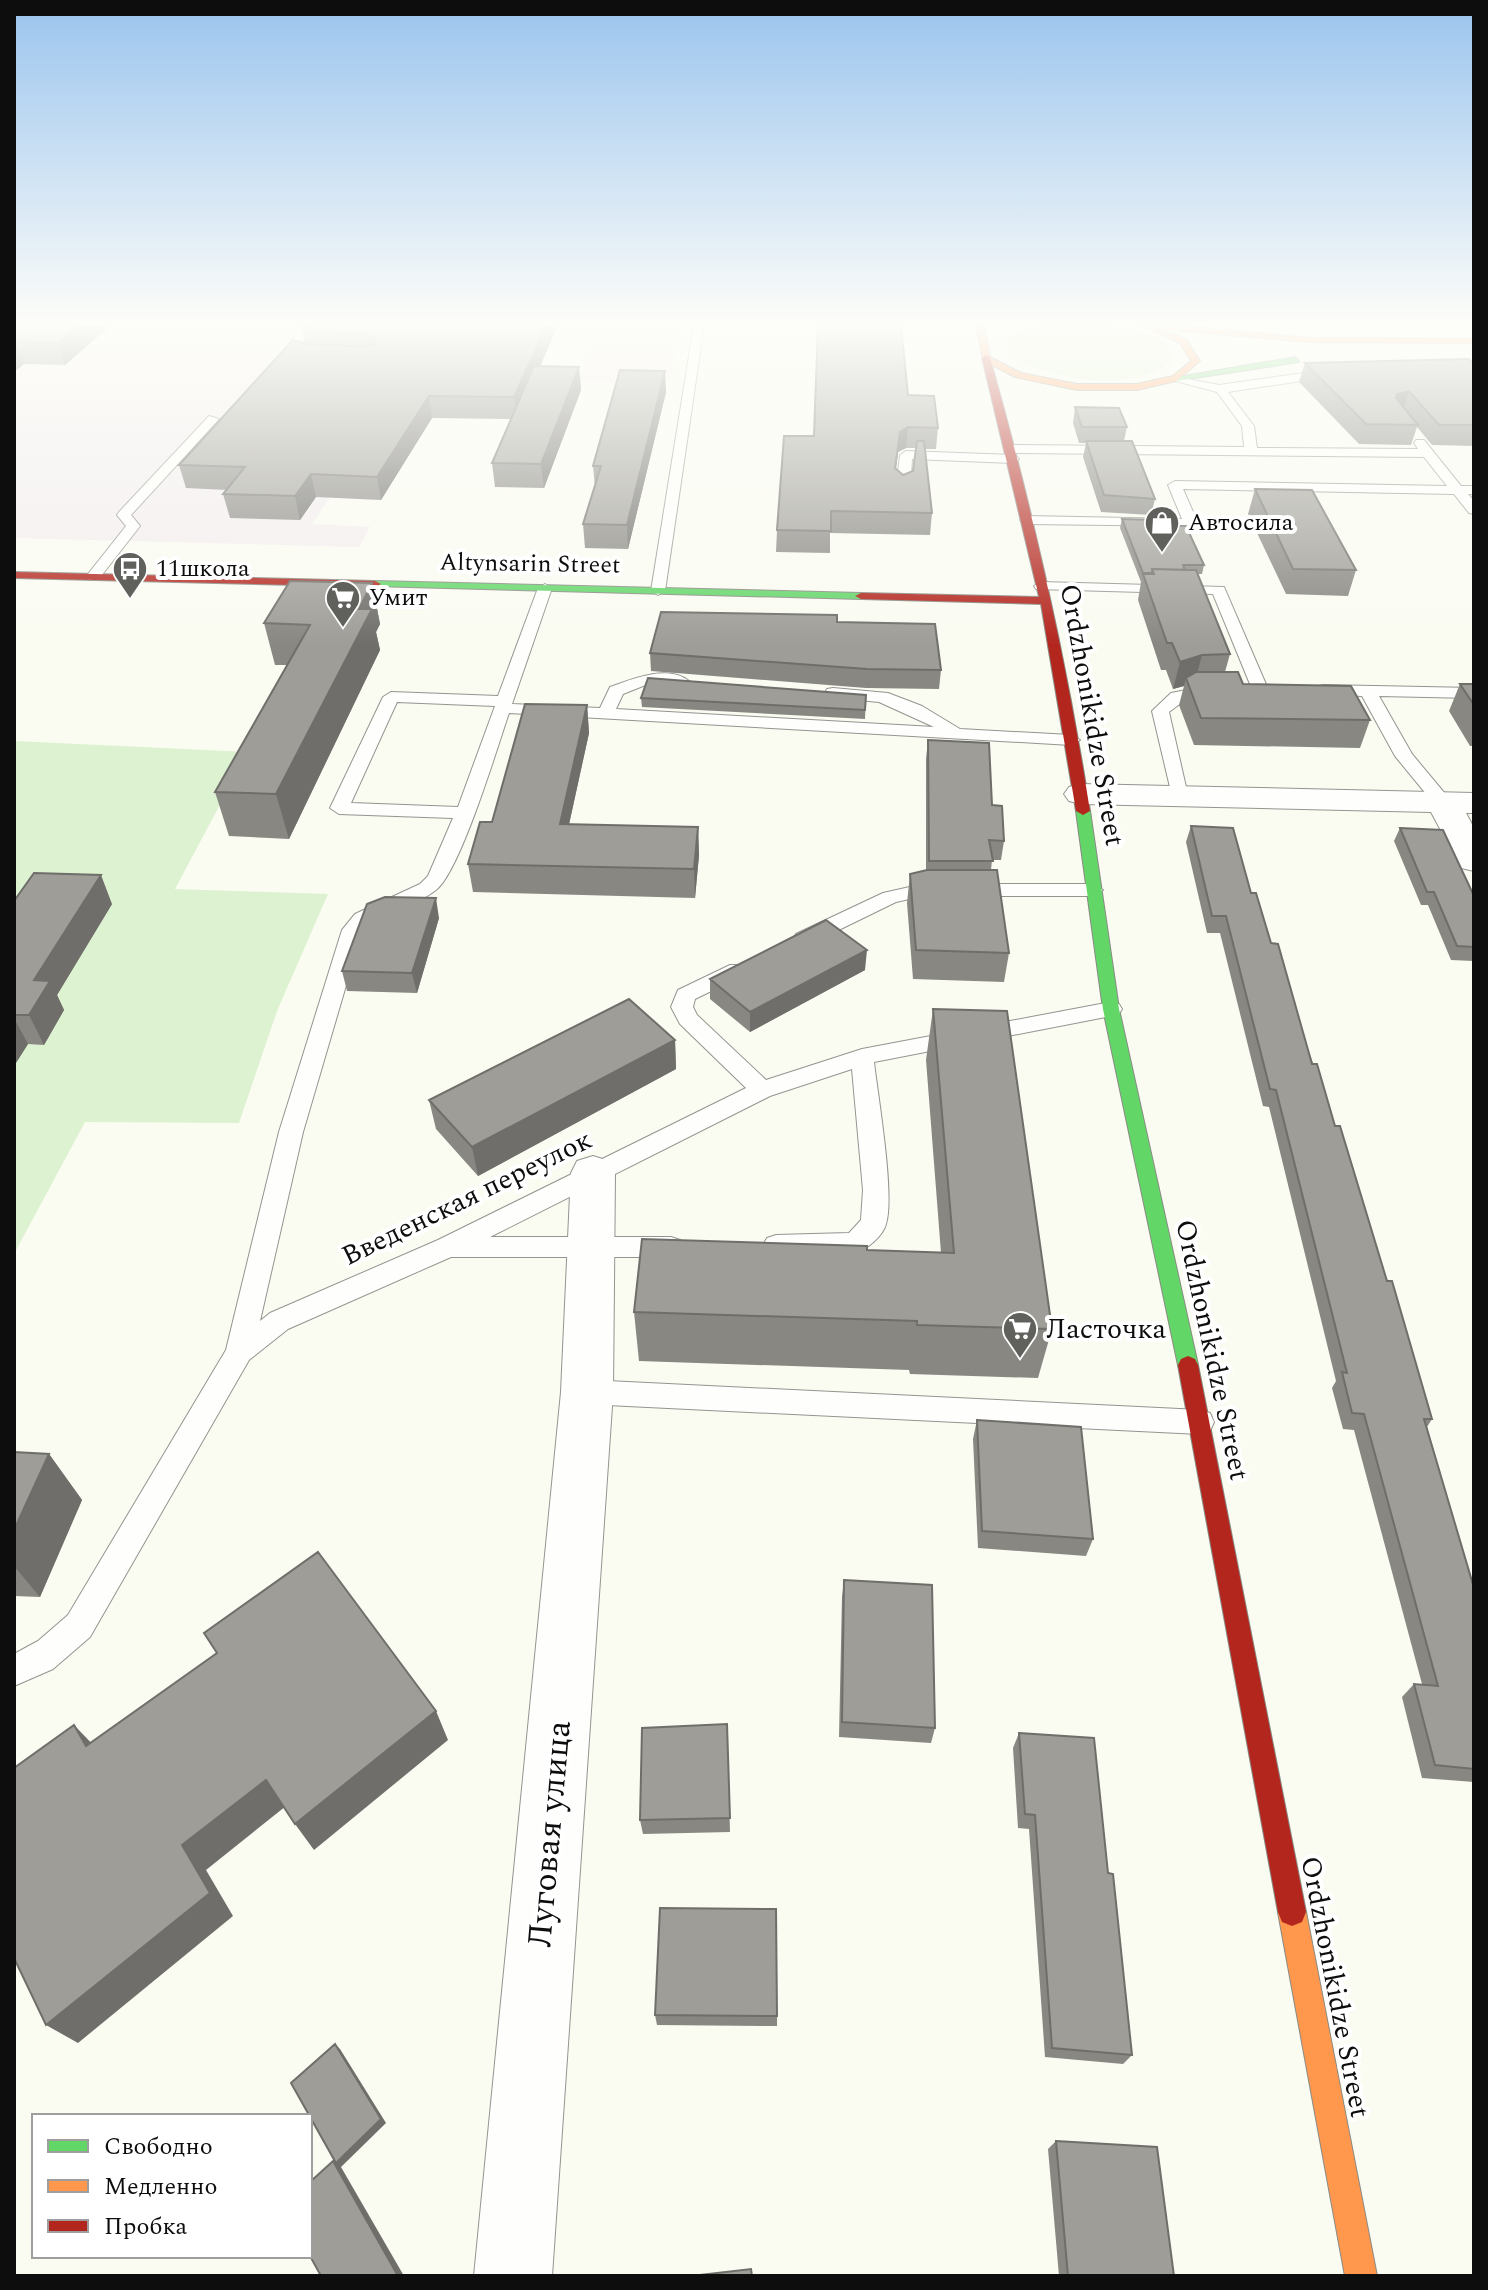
<svg xmlns="http://www.w3.org/2000/svg" width="1488" height="2290" font-family="Spectral,serif">
	<rect width="100%" height="100%" fill="#fafbf1"/>
	<path fill="#f2edee" d="M14 325H680L671 377 651 383 579 381 588 348 434 346 312 524 370 527 359 547 14 538Z"/>
	<path fill="#ddf2d0" d="M1048 325C1079 325 1140 322 1165 343 1169 346 1172 354 1175 359 1131 395 1056 381 1009 356L1006 341 1027 329Z
		M14 741 248 752 175 889 328 894 277 1011 239 1123 85 1122 14 1254Z"/>
	<g fill="none" stroke-linecap="round" stroke-linejoin="round">
		<defs>
			<path id="lane" d="M303 325H313L297 350 314 358 308 361 288 355 285 350Z
				M694 325H704L665 591 658 595 651 591Z
				M1319 371 1334 370 1340 373 1334 376 1228 392 1254 426 1257 448 1418 449 1414 443 1416 440H1424L1461 486H1474V494H1468L1474 501V514L1469 513 1454 494 1183 489 1198 523 1196 526 1027 524 1020 520 1027 516 1182 519 1168 485 1175 481 1447 486 1424 457 1011 453 1005 449 1011 445 1244 447 1242 426 1217 392 1172 380V376L1219 385Z
				M209 416 219 419 131 515 140 526 98 580H88V574L126 526 117 515 119 512Z
				M906 451 1013 455 1019 459 1013 463 912 459 910 490 903 494 896 490 900 455Z
				M1041 582 1224 587 1268 689 1260 694 1252 689 1213 594 1036 589 1034 586Z
				M545 584 552 588 512 704 600 708 610 687C632 679 668 664 689 681L687 684H648L623 694 616 709 934 727 879 702 827 697 825 693 827 689 833 688 888 693 922 706 960 729 1071 735 1080 740 1071 745 509 713C497 748 460 872 436 890 418 904 390 913 369 922L362 931 303 1132 260 1321 270 1313 438 1240 746 1088 680 1024 671 1007 678 990 730 965H744L748 970 744 975 695 999 693 1007 697 1015 766 1080 862 1049 1111 1002 1119 1004 1122 1009 1119 1014 1111 1016 874 1062C878 1097 895 1195 886 1224 883 1236 867 1249 856 1253L776 1255 767 1252 763 1245 767 1238 776 1235 849 1233 861 1220 863 1190 852 1069 770 1096 490 1237H671L680 1240 684 1247 680 1254 671 1257H451L288 1329 249 1360 90 1637 53 1669 14 1686V1654L38 1641 68 1615 226 1350 279 1132 342 930 355 914 420 884 428 876 453 818 339 814 330 808 383 697 391 692 498 696 538 588ZM397 702 495 706 458 807 351 803Z
				M1212 685 1218 686 1220 690 1218 694 1189 697 1169 712 1188 796 1185 800H1173L1152 711 1171 693Z
				M1324 685 1474 688V698L1379 696 1412 754 1452 802 1450 806H1436L1395 756 1362 696 1318 694 1316 690 1318 686Z
				M923 884H1093L1103 890 1093 896H923L896 902 810 944 803 945 793 939 796 934 883 893Z
				M587 1380 1200 1410 1210 1413 1214 1422 1210 1431 1200 1434 587 1404 577 1400 573 1392 577 1384Z"/>
			<path id="street" d="M1081 784 1474 793V813H1466L1474 828V871L1461 868 1431 812 1081 804 1069 801 1064 794 1069 787Z
				M593 1156 609 1161 615 1173 613 1392 552 2276H474L561 1392 571 1173 577 1161Z"/>
			<path id="fast" d="M1296 357 1299 362 1176 381 1172 378Z
				M375 581 861 593 867 596 861 599 371 586 369 584Z
				M1083 807 1090 811 1119 1009 1198 1365 1195 1371 1188 1374 1181 1371 1178 1365 1103 1009 1076 811Z"/>
			<path id="slow" d="M976 325H984L990 357 1021 373 1077 384H1137L1173 376 1191 361 1180 343 1141 325H1173L1309 338 1474 339V343L1309 342 1159 329 1186 339 1200 361 1176 381 1137 390H1077L1015 377 983 360Z
				M1292 1898 1302 1902 1306 1912 1377 2276H1345L1278 1912 1282 1902Z"/>
			<path id="jam" d="M986 355 990 358C1032 507 1066 658 1090 811L1083 815 1076 811 1041 604 861 599 855 596 861 593 1039 597 982 358Z
				M14 572 375 581 381 584 375 587 14 578Z
				M1188 1356 1195 1359 1198 1365 1306 1912 1302 1922 1292 1926 1282 1922 1278 1912 1178 1365 1181 1359Z"/>
		</defs>
		<use href="#lane" stroke="#949490" stroke-width="2"/>
		<use href="#street" stroke="#949490" stroke-width="2"/>
		<use href="#fast" stroke="#8a8b86" stroke-width="2"/>
		<use href="#slow" stroke="#8a8b86" stroke-width="2"/>
		<use href="#jam" stroke="#8a8b86" stroke-width="2"/>
		<use href="#lane" fill="#fefefd" fill-rule="evenodd"/>
		<use href="#street" fill="#fefefd" fill-rule="evenodd"/>
		<use href="#fast" fill="#63d668" fill-rule="evenodd"/>
		<use href="#slow" fill="#ff974d" fill-rule="evenodd"/>
		<use href="#jam" fill="#b3261e" fill-rule="evenodd"/>
	</g>
	<path fill="#888782" fill-rule="evenodd" d="M14 325H111L65 365 24 364 14 372Z
		M306 325H558L540 366 579 367 581 390 544 488 495 487 492 463 511 419 432 418 381 500 316 497 300 520 230 518 223 494 227 490 186 488 179 465 305 343 302 330Z
		M1305 363 1474 365V446L1432 445 1417 427 1411 445 1359 444 1299 382Z
		M666 392 628 549 585 548 583 524 595 487 593 466Z
		M908 395 938 428 936 449H924L932 513 930 535 830 533V553L776 552 777 530 814 436ZM906 448H916L913 471 903 475 896 469 898 452Z
		M1075 407 1127 427 1124 441 1155 499 1151 515 1101 512 1083 457 1086 443H1079L1073 423Z
		M1255 489 1356 570 1348 596 1286 594 1248 514Z
		M1122 519 1160 526 1204 565 1202 574H1198L1230 654 1225 672 1243 684 1370 720 1360 748 1194 745 1179 705 1184 686 1173 689 1166 670H1161L1138 600 1141 582 1120 528Z
		M372 583 380 624 376 632 380 650 289 839 229 836 215 792 287 665H275L264 623Z
		M837 622 941 670 939 689 866 688 651 671 650 653Z
		M1460 684H1474V746H1470L1449 711Z
		M866 695 865 719 642 707 641 698Z
		M587 705 589 733 569 824 698 827 699 855 695 898 473 892 468 864 492 822Z
		M928 740 992 805 1004 841 1001 860H992L991 870 1009 953 1004 982 913 979 907 903 910 874 926 870V759Z
		M1191 826 1251 893 1271 943 1335 1126 1432 1419 1427 1427 1474 1588V1782L1422 1778 1402 1697 1414 1684H1422L1354 1430 1343 1429 1332 1388 1336 1381 1269 1107 1263 1106 1220 933H1207L1186 842Z
		M1400 828 1474 896V961L1451 960 1428 905H1421L1394 841Z
		M14 901 112 904 57 995 64 1010 44 1045 28 1044 14 1066Z
		M439 918 417 993 347 991 342 971Z
		M865 970 750 1032 710 999V979Z
		M933 1009 1052 1329 1038 1378 910 1374 909 1370 639 1361 634 1312 867 1250 941 1253 926 1060Z
		M675 1040 676 1069 478 1176 436 1129 429 1100Z
		M977 1420 1093 1539 1086 1556 978 1548 973 1439Z
		M14 1452 49 1454 82 1500 40 1597 14 1596Z
		M844 1580 935 1728 931 1743 839 1737 842 1597Z
		M727 1724 730 1832 643 1834 640 1820Z
		M1019 1733 1108 1873 1132 2055 1123 2064 1045 2057 1029 1829 1018 1828 1013 1748Z
		M655 2015 777 2016V2026L657 2025Z
		M1056 2141 1174 2276H1059L1048 2149Z"/>
	<path fill="#6f6e6a" d="M80 325H111L65 365 58 343Z
		M547 325H558L517 419 514 397Z
		M16 342 24 364 14 372V344Z
		M579 367 581 390 544 488 541 464Z
		M665 371 666 392 628 549 627 525Z
		M1409 391 1403 410 1391 413 1397 394Z
		M429 396 432 418 381 500 377 477Z
		M908 427 906 448 898 452 893 490 900 432Z
		M311 474 316 497 300 520 295 496Z
		M372 583 380 624 376 632 380 650 289 839 276 794 359 609Z
		M1202 655 1195 682 1186 678 1184 686 1173 689 1180 662Z
		M587 705 589 733 563 852 560 824Z
		M698 827 699 855 695 898 694 869Z
		M101 875 112 904 57 995 64 1010 44 1045 29 1015 34 980Z
		M436 898 439 918 417 993 412 973Z
		M867 950 865 970 750 1032V1012Z
		M14 1018 28 1044 14 1066Z
		M675 1040 676 1069 478 1176 472 1147Z
		M49 1454 82 1500 40 1597 14 1566V1530Z
		M436 1711 448 1740 314 1850 295 1824Z
		M74 1725 101 1753 86 1746Z
		M266 1780 286 1806 206 1870 233 1916 78 2043 46 2025 182 1845Z
		M335 2044 340 2049 386 2123 341 2167 404 2276H398L333 2161 336 2163Z"/>
	<path fill="#9e9d97" stroke="#6f6e6a" stroke-width="2" d="M14 325H80L58 343 16 342 14 344Z
		M306 325H547L514 397 429 396 377 477 311 474 295 496 223 494 245 467 179 465 293 340 307 344 367 347 375 344 376 340 367 335 302 330Z
		M818 325H901L908 395 934 396 938 428 908 427 900 432 895 468 903 475 913 471 917 441H924L932 513 831 511V531L777 530 784 436H814Z
		M1469 359 1474 365V425H1439L1409 391 1397 394 1396 398 1418 425 1366 424 1305 363Z
		M534 366 579 367 541 464 492 463Z
		M620 370 665 371 627 525 583 524 601 466H593Z
		M1075 407 1119 408 1127 427H1082Z
		M1086 441H1132L1155 499 1104 495Z
		M1255 489 1312 490 1356 570 1293 569Z
		M1122 519 1158 520 1160 526H1186L1204 565H1183L1185 570 1152 569V573H1143Z
		M1152 569 1196 570 1230 654 1202 655 1180 662 1172 643H1167L1143 574H1154Z
		M290 581 372 583 359 609H372L276 794 215 792 310 625 264 623Z
		M661 612 837 615V622L935 624 941 670 867 669 650 653Z
		M1196 672H1238L1243 684 1351 686 1370 720 1201 718 1186 678Z
		M648 678 866 695 865 710 641 698Z
		M1460 684H1474V705Z
		M525 704 587 705 560 824 698 827 694 869 468 864 480 822H492Z
		M928 740 989 743 992 805 1002 806 1004 841 989 840 993 861H929Z
		M1191 826 1233 828 1251 893H1256L1271 943 1278 944 1312 1064H1317L1335 1126H1340L1387 1281H1392L1432 1419H1424L1474 1588V1769L1435 1765 1414 1684 1438 1686 1364 1414 1352 1413 1342 1372 1347 1373 1276 1090 1270 1089 1226 916H1212Z
		M1400 828 1443 830 1474 896V947L1457 946 1434 892H1427Z
		M927 870H997L1009 953 916 950 910 874Z
		M34 873 101 875 34 980 50 981 29 1015H14V901Z
		M385 897 436 898 412 973 342 971 367 904Z
		M826 920 867 950 750 1012 710 979Z
		M629 999 675 1040 472 1147 429 1100Z
		M933 1009 1007 1011 1052 1329 917 1325V1321L634 1312 642 1239 867 1246V1250L954 1253Z
		M977 1420 1081 1427 1093 1539 982 1531Z
		M14 1452 49 1454 14 1530Z
		M318 1552 436 1711 295 1824 266 1780 182 1845 210 1893 46 2025 14 1958V1768L74 1725 86 1746 217 1653 204 1633Z
		M844 1580 932 1585 935 1728 842 1722Z
		M727 1724 730 1818 640 1820 642 1728Z
		M1019 1733 1094 1738 1108 1873 1113 1874 1132 2055 1052 2048 1035 1815 1025 1814Z
		M660 1908 776 1909 777 2016 655 2015Z
		M335 2044 381 2119 336 2163 291 2083Z
		M1056 2141 1157 2147 1174 2276H1068Z
		M333 2161 398 2276H321L310 2256V2182Z
		M751 2269 752 2276H691Z"/>
	<linearGradient id="sky" x2="0" y2="1"><stop stop-color="#9ac4ee"/><stop offset="0.5" stop-color="#fdfdf9"/><stop offset="1" stop-color="#fdfdf9" stop-opacity="0"/></linearGradient>
	<rect width="1488" height="646" fill="url(#sky)"/>
	<defs>
		<symbol id="shop-pin" viewBox="-11 -11 22 30"><path d="M0 17L-7.5 6A9.5 9.5 0 1 1 7.5 6Z" fill="#60605d" stroke="#fff"/><path d="M-5-2.5h2.3a2.7 3.5 0 0 1 5.4 0H5L5.5 6h-11ZM-1.5-2.5h3a1.5 2.3 0 0 0-3 0Z" fill="#fff"/></symbol>
		<symbol id="bus-pin" viewBox="-11 -11 22 30"><path d="M0 17L-7.5 6A9.5 9.5 0 1 1 7.5 6Z" fill="#60605d" stroke="#fff"/><path d="M-5-6H5V4H4V6H2V4H-2V6H-4V4H-5ZM-3.5-4V0h7V-4ZM-3.5 1.2v1.5H-2V1.2ZM2 1.2v1.5H3.5V1.2Z" fill="#fff"/></symbol>
		<symbol id="supermarket-pin" viewBox="-11 -11 22 30"><path d="M0 17L-7.5 6A9.5 9.5 0 1 1 7.5 6Z" fill="#60605d" stroke="#fff"/><path d="M-6-5.5h2.5l.6 2H6L4.5 2H-2.5L-4.4-4H-6ZM-1.5 3.2a1.3 1.3 0 1 0 .1 0ZM3 3.2a1.3 1.3 0 1 0 .1 0Z" fill="#fff"/></symbol>
	</defs>
	<g fill-rule="evenodd">
		<use href="#shop-pin" x="1142" y="503" width="40" height="54"/>
		<use href="#bus-pin" x="110" y="549" width="40" height="54"/>
		<use href="#supermarket-pin" x="323" y="578" width="40" height="54"/>
		<use href="#supermarket-pin" x="1000" y="1309" width="40" height="54"/>
	</g>
	<g text-anchor="middle" dominant-baseline="central" stroke-width="8" stroke-linejoin="round" paint-order="stroke">
		<g font-size="24" fill="#0d0d0d" stroke="#fff" text-anchor="start">
			<text x="1188" y="523">Автосила</text>
			<text x="156" y="569">11школа</text>
			<text x="369" y="598">Умит</text>
		</g>
		<g font-size="24" fill="#0d0d0d" stroke="#fff">
			<text transform="translate(530 564) rotate(1)">Altynsarin Street</text>
		</g>
		<g font-size="28" fill="#0d0d0d" stroke="#fff">
			<text transform="translate(1092 715) rotate(80)">Ordzhonikidze Street</text>
			<text transform="translate(467 1198) rotate(-26)">Введенская переулок</text>
			<text transform="translate(1212 1350) rotate(78)">Ordzhonikidze Street</text>
			<text transform="translate(1335 1987) rotate(79)">Ordzhonikidze Street</text>
		</g>
		<g font-size="28" fill="#0d0d0d" stroke="#fff" text-anchor="start">
			<text x="1046" y="1329">Ласточка</text>
		</g>
		<g font-size="34" fill="#0d0d0d" stroke="#fff">
			<text transform="translate(550 1834) rotate(-85)">Луговая улица</text>
		</g>
	</g>
	<rect width="1488" height="2290" fill="none" stroke="#0d0d0d" stroke-width="32"/>
	<rect x="32" y="2114" width="280" height="144" fill="#ffffff" stroke="#9e9e9e" stroke-width="2"/>
	<rect x="48" y="2140" width="40" height="12" fill="#63d668" stroke="#9e9e9e" stroke-width="2"/>
	<text x="104" y="2154" font-size="24" fill="#0d0d0d">Свободно</text>
	<rect x="48" y="2180" width="40" height="12" fill="#ff974d" stroke="#9e9e9e" stroke-width="2"/>
	<text x="104" y="2194" font-size="24" fill="#0d0d0d">Медленно</text>
	<rect x="48" y="2220" width="40" height="12" fill="#b3261e" stroke="#9e9e9e" stroke-width="2"/>
	<text x="104" y="2234" font-size="24" fill="#0d0d0d">Пробка</text>
</svg>
